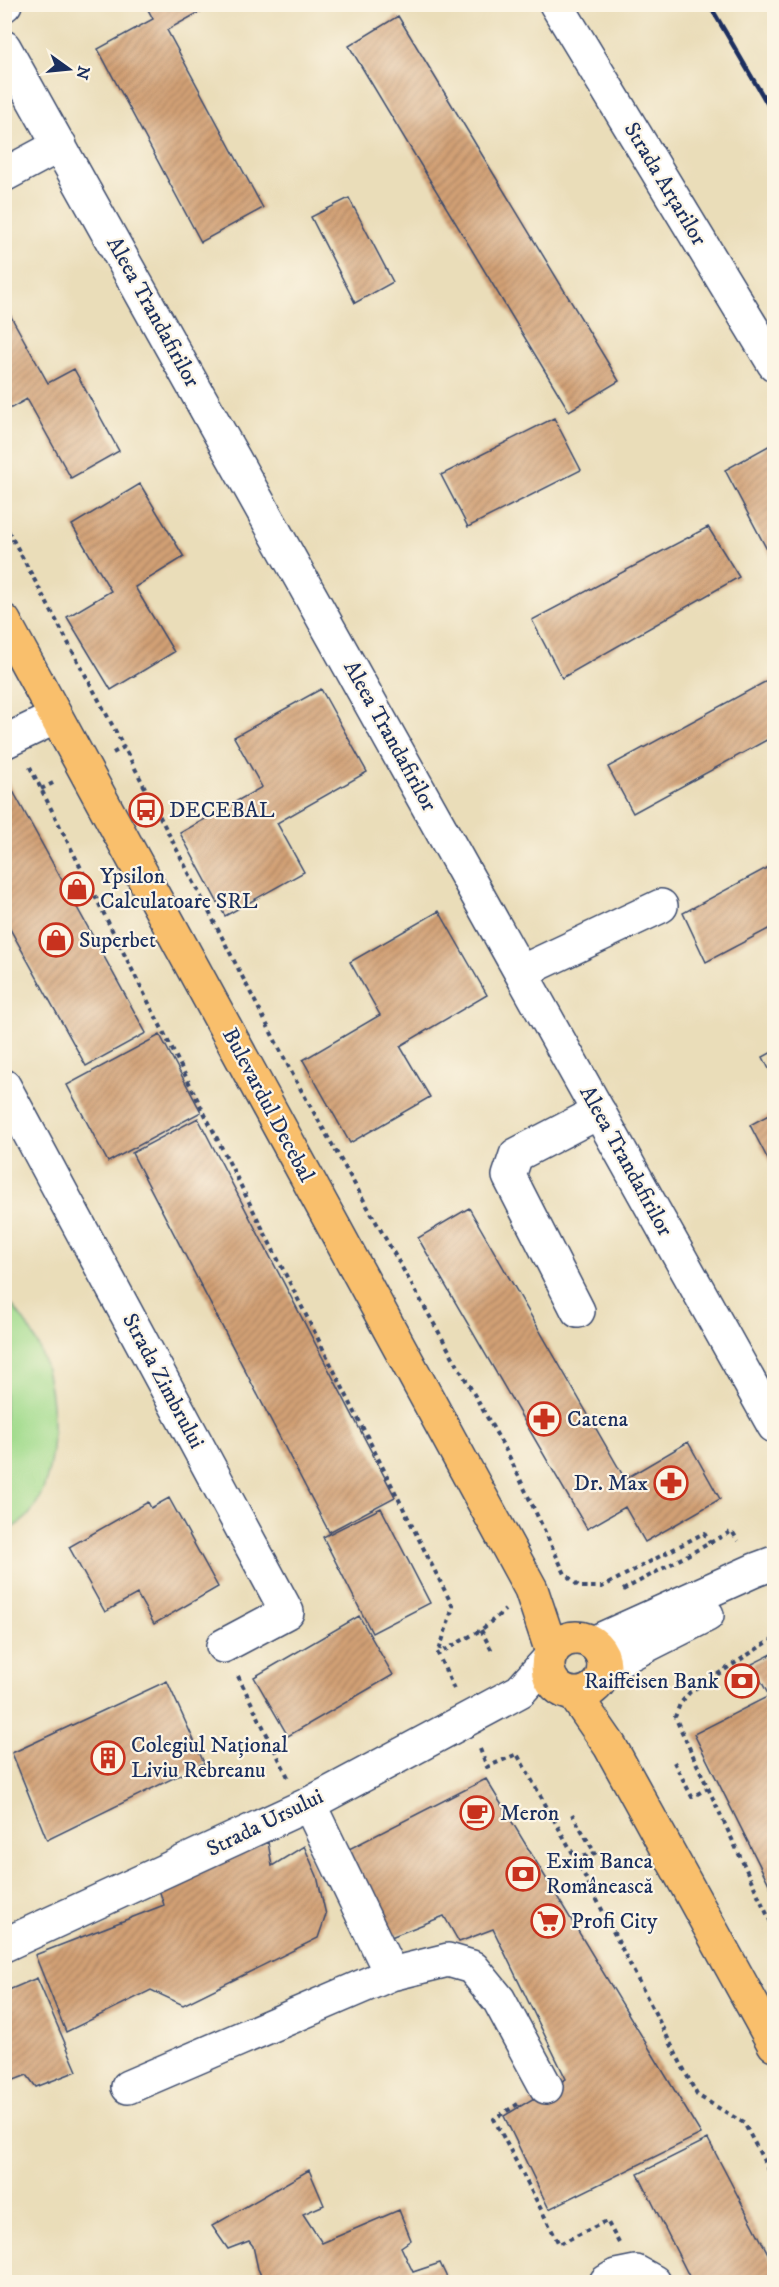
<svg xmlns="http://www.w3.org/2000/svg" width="779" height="2287" font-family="'IM FELL DW Pica',serif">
	<defs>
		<pattern id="building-hatch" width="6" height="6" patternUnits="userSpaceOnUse" patternTransform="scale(1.5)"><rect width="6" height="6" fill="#d2a075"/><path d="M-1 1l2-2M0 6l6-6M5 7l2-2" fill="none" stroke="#aa8363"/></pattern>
	</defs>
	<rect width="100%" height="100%" fill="#fcf5e5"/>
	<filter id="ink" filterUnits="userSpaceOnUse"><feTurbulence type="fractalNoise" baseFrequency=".0167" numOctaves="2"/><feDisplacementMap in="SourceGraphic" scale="12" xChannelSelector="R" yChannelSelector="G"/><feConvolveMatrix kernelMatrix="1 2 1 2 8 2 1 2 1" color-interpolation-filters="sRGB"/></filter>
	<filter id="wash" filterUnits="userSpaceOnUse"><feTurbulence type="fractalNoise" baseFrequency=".008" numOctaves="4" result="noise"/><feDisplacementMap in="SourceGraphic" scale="24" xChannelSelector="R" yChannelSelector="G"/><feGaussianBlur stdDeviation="1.35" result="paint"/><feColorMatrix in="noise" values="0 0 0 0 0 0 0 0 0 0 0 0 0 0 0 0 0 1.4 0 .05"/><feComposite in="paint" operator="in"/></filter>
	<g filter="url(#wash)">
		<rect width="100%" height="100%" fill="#eaddb9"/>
		<path fill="#a3dc8e" stroke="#5f8676" stroke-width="1.5" d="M4 1297C16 1308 26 1323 34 1337 58 1382 63 1477 27 1517 21 1523 11 1528 5 1533Z"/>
		<g id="blocks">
			<path fill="url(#building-hatch)" d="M145 4H214L167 30 263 208 201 242 98 49 153 19Z
				M398 16 619 381 569 411 349 46Z
				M349 198 393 282 355 303 311 217Z
				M4 304 48 383 74 369 119 451 71 478 27 399 4 412Z
				M554 418 581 470 468 527 441 475Z
				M774 443V563L725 470Z
				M140 484 184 557 135 587 174 652 111 690 67 617 111 591 72 525Z
				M708 527 739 577 562 678 532 620Z
				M774 677V736L633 813 608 767Z
				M321 689 367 772 277 823 304 872 225 916 180 833 262 787 234 737Z
				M8 782 146 1033 86 1066 4 918V784Z
				M774 864V926L706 962 683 913Z
				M439 911 487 995 400 1046 430 1097 350 1143 303 1060 380 1015 350 962Z
				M160 1035 201 1112 108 1162 67 1085Z
				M774 1051V1079L763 1057Z
				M774 1112V1171L750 1125Z
				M198 1118 395 1497 329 1532 132 1153Z
				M469 1208 625 1479 688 1442 720 1499 645 1542 625 1507 587 1529 418 1238Z
				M169 1498 218 1587 154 1624 137 1594 105 1612 69 1547 148 1502 151 1508Z
				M381 1508 430 1603 372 1633 323 1537Z
				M359 1616 393 1675 288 1736 254 1677Z
				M774 1653V1894L694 1734 769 1696 752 1664Z
				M167 1681 204 1763 47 1840 12 1753Z
				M486 1779 701 2134 549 2209 504 2116 566 2079 493 1929 459 1942 444 1916 391 1937 345 1851Z
				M268 1842 272 1866 304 1846 317 1876 326 1915 318 1938 183 2005 151 1990 66 2032 35 1955 164 1905 157 1883Z
				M37 1978 77 2071 36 2087 27 2075 4 2084V1992Z
				M708 2139 774 2265V2282H692L638 2174Z
				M309 2170 324 2205 303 2214 322 2243 399 2210 411 2240 401 2247 413 2272 440 2263 449 2282H264L258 2269 253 2246 249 2241 228 2249 212 2226Z"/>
		</g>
	</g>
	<g filter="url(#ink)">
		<use href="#blocks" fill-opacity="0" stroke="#3a496c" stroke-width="1.5"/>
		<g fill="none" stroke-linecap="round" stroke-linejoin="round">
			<defs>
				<path id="minor" d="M556 4 774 364
					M4 5 5 4
					M4 47 774 1426
					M4 175 60 145
					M4 742 56 717
					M521 972 661 906
					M4 1086 287 1612 223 1646
					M578 1311 509 1176 516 1155 599 1112
					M593 1643 755 1570 774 1563
					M604 1667 707 1615
					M309 1804 391 1974
					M4 1945 309 1804 520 1691 548 1660
					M128 2087 391 1974 448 1960 472 1967 499 2000 546 2087
					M606 2282 616 2276 636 2272 654 2282"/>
				<path id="major" d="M4 621 531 1589 552 1652
					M548 1666a28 28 0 1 1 56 0a28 28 0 1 1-56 0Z
					M574 1694 610 1746 774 2044"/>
			</defs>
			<use href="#minor" stroke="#3a496c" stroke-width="36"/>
			<use href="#major" stroke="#3a496c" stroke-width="36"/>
			<path stroke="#3a496c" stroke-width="4" stroke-dasharray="4.5 4.5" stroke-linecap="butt" d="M4 523 124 747
				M113 753 124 747 296 1081 508 1454 565 1574 580 1587H602L704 1533 710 1543
				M30 767 453 1607 438 1654
				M41 789 55 782
				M623 1590 732 1531 738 1541
				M771 1600 774 1608
				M481 1630 493 1653
				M238 1676 288 1777
				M454 1689 438 1654 481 1630 505 1610
				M480 1749 487 1767 517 1754 576 1859 595 1853 572 1814
				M674 1762 692 1797 708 1788 675 1717 680 1704 690 1692 774 1638
				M708 1788 774 1929
				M576 1859 697 2095 744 2123 774 2180
				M518 2104 494 2119 559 2244 607 2221 619 2243"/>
			<use href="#minor" stroke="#fff" stroke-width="33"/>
			<use href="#major" stroke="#f9bf6c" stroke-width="33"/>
			<path stroke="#1b2f5e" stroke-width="4.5" d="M709 4 774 115"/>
		</g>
	</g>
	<defs>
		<symbol id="bus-ring" viewBox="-11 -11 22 22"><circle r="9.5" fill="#fcf5e5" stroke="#c8321e" stroke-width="1.5"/><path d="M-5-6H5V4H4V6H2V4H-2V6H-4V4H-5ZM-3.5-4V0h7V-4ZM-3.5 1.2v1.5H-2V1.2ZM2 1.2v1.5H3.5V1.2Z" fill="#c8321e"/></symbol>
		<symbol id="shop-ring" viewBox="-11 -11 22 22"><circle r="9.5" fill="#fcf5e5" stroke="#c8321e" stroke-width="1.5"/><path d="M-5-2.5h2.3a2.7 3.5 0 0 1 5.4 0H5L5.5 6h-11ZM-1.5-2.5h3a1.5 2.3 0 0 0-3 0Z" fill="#c8321e"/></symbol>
		<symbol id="pharmacy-ring" viewBox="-11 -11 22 22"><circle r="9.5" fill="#fcf5e5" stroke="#c8321e" stroke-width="1.5"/><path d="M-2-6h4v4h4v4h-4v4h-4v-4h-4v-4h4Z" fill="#c8321e"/></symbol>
		<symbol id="bank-ring" viewBox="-11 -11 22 22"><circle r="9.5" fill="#fcf5e5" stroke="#c8321e" stroke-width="1.5"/><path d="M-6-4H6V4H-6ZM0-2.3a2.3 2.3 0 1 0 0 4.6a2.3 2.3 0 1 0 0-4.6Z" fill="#c8321e"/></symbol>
		<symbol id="building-ring" viewBox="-11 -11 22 22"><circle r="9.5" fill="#fcf5e5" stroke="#c8321e" stroke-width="1.5"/><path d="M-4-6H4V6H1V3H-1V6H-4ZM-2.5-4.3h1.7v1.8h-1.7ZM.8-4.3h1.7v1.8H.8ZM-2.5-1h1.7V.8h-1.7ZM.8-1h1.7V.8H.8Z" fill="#c8321e"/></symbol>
		<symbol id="cafe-ring" viewBox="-11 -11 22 22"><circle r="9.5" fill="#fcf5e5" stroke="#c8321e" stroke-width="1.5"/><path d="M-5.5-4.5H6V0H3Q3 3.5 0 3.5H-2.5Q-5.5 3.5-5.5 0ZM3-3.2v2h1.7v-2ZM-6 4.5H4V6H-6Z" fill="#c8321e"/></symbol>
		<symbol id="supermarket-ring" viewBox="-11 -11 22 22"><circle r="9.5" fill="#fcf5e5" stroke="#c8321e" stroke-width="1.5"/><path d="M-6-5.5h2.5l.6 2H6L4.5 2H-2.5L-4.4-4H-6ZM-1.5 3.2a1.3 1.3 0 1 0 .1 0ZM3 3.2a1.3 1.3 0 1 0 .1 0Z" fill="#c8321e"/></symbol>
	</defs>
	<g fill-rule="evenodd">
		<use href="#bus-ring" x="127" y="791" width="38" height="38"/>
		<use href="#shop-ring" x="58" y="870" width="38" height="38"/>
		<use href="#shop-ring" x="37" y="921" width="38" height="38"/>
		<use href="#pharmacy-ring" x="525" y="1400" width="38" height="38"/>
		<use href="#pharmacy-ring" x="652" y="1464" width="38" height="38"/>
		<use href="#bank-ring" x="723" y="1662" width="38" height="38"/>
		<use href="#building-ring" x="89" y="1739" width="38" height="38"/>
		<use href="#cafe-ring" x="458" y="1794" width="38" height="38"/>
		<use href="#bank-ring" x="504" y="1855" width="38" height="38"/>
		<use href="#supermarket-ring" x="529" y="1902" width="38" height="38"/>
	</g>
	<g text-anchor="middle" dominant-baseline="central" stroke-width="4.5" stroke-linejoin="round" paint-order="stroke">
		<g font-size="22" fill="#1b2f5e" stroke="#fcf5e5">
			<text transform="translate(665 184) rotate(59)">Strada Arțarilor</text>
			<text transform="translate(153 312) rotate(61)">Aleea Trandafirilor</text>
			<text transform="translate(390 736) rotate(61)">Aleea Trandafirilor</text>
			<text transform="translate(268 1105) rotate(62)">Bulevardul Decebal</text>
			<text transform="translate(626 1161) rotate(61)">Aleea Trandafirilor</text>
			<text transform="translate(163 1381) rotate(62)">Strada Zimbrului</text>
			<text transform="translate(265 1823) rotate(-26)">Strada Ursului</text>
		</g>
		<g font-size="22" fill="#1b2f5e" stroke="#fcf5e5" text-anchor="start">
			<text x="169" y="810">DECEBAL</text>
			<text x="100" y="876">Ypsilon<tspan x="100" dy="25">Calculatoare SRL</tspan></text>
			<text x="79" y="940">Superbet</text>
			<text x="567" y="1419">Catena</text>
			<text x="648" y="1483" text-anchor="end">Dr. Max</text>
			<text x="719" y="1681" text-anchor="end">Raiffeisen Bank</text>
			<text x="131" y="1745">Colegiul Național<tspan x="131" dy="25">Liviu Rebreanu</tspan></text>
			<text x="500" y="1813">Meron</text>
			<text x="546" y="1861">Exim Banca<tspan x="546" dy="25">Românească</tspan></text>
			<text x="571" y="1921">Profi City</text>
		</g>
	</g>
	<rect width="779" height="2287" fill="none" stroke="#fcf5e5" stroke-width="24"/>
	<g transform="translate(69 69) rotate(105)" stroke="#fcf5e5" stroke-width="4.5" paint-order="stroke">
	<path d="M0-4.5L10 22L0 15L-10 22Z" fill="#1b2f5e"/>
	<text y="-9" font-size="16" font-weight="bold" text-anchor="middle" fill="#1b2f5e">N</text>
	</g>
</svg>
